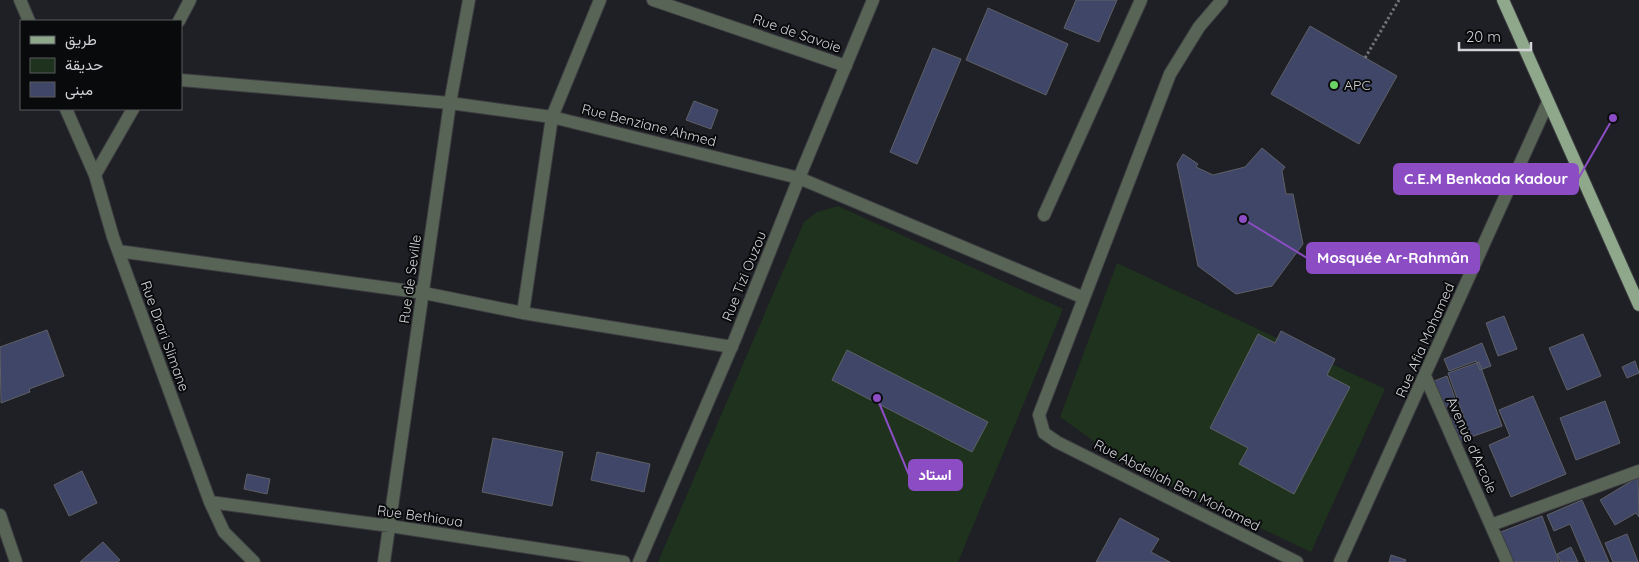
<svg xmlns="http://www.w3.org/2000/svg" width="1639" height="562" font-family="Quicksand,Vazirmatn,sans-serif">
	<rect width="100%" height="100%" fill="#1f2025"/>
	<path fill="#1e321d" d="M838 206 1063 309 958 562H658L804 222 817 212Z
		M1117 263 1385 389 1311 552 1127 465 1060 417Z"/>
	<path fill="#404667" stroke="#5e6066" d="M1076 0H1117L1099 42 1064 28Z
		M988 8 1068 44 1046 95 966 60Z
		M1310 26 1397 76 1359 144 1271 94Z
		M933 48 961 59 917 164 890 152Z
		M694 101 718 110 711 129 686 120Z
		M1262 148 1285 167 1282 171 1286 194H1293L1303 244 1272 286 1236 294 1198 266 1177 164 1183 154 1198 164 1196 167 1213 175 1245 167Z
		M1504 316 1517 349 1498 356 1486 323Z
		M47 330 64 376 29 389 30 392 1 403 0 347Z
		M1281 331 1335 359 1327 375 1350 387 1294 494 1239 464 1248 448 1210 428 1258 334 1275 343Z
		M1583 334 1601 376 1567 390 1549 348Z
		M1482 343 1491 366 1480 370 1476 361 1449 371 1444 359Z
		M847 350 988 422 972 452 832 380Z
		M1635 361 1639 373 1627 378 1622 367Z
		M1479 362 1502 426 1471 437 1448 373Z
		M1447 376 1457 404 1443 408 1434 381Z
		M1533 396 1566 474 1511 497 1489 445 1510 436 1499 410Z
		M1605 401 1620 443 1576 460 1560 418Z
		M1459 414 1471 436 1458 444 1445 422Z
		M493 438 563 452 552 506 482 492Z
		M597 452 650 464 644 492 591 480Z
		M82 471 97 503 69 516 54 485Z
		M247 474 270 479 267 494 244 489Z
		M1638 477 1639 517 1636 513 1615 525 1600 500Z
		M1582 500 1609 562H1586L1570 524 1554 531 1547 515Z
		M1542 516 1559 562H1504L1493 535Z
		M1120 518 1159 539 1151 552 1170 562H1096Z
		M1627 534 1638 562H1613L1605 543Z
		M103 542 120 560 118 562H80Z
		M1571 547 1578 562H1561L1557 554Z
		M1391 555 1406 560 1405 562H1389Z"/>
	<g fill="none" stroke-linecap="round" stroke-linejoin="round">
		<defs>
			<path id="minor" d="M20 0 29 21
				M653 0 846 66
				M1222 0 1199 27 1170 74 1039 415 1044 433 1057 442 1297 562
				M179 21 190 0
				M181 80 450 103 552 117 799 178 1084 298
				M66 109 95 175 113 237 210 502 224 532 254 562
				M95 175 133 109
				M1044 215 1141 0
				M118 251 424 293 523 313 732 347
				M523 313 552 117 600 0
				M1425 376 1507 562
				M210 502 390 526 624 562
				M0 515 16 562
				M1491 525 1639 471
				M384 562 450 103 469 0
				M639 562 735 339 799 178 873 0
				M1340 562 1548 102"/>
			<path id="major" d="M1503 0 1639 305"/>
		</defs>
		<use href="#minor" stroke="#3c3d41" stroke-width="14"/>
		<use href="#major" stroke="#3c3d41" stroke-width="14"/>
		<path stroke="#717276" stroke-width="3" stroke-dasharray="2.5 2.5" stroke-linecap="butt" d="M1365 58 1399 0"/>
		<use href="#minor" stroke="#586456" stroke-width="12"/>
		<use href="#major" stroke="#8fa88c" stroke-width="12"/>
	</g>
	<circle fill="#6ad364" stroke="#090a0c" stroke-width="2" cx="1334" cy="85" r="5"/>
	<g text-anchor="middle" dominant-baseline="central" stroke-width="4" stroke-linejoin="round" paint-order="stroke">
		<g font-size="14" fill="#d2d3d7" stroke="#090a0c">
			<text transform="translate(797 33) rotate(19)">Rue de Savoie</text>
			<text transform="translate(649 125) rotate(14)">Rue Benziane Ahmed</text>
			<text transform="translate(744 276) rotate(-68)">Rue Tizi Ouzou</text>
			<text transform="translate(410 279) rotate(-82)">Rue de Seville</text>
			<text transform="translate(165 336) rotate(70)">Rue Drari Slimane</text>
			<text transform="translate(1425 340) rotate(-66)">Rue Afia Mohamed</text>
			<text transform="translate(1472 445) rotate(66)">Avenue d'Arcole</text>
			<text transform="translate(1177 485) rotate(27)">Rue Abdellah Ben Mohamed</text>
			<text transform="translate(420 516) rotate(8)">Rue Bethioua</text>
		</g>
		<g font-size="14" fill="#d2d3d7" stroke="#090a0c" text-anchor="start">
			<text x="1344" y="85">APC</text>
		</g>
	</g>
	<path fill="none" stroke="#8c4dc4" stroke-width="2" d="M1613 118L1578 179M1243 219L1307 258M877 398L909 475"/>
	<g fill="#8c4dc4" stroke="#090a0c" stroke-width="2">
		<circle cx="1613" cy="118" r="5"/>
		<circle cx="1243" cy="219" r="5"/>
		<circle cx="877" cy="398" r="5"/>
	</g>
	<g fill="#8c4dc4" stroke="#8c4dc4" stroke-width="2">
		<rect x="1394" y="164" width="184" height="30" rx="5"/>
		<rect x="1307" y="243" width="172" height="30" rx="5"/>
		<rect x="909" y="460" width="53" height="30" rx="5"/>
	</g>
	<g font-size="15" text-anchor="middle" font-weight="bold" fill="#fff">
		<text x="1486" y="184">C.E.M Benkada Kadour</text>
		<text x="1393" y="263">Mosquée Ar-Rahmân</text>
		<text x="935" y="480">استاد</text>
	</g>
	<rect x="20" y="20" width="162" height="90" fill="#090a0c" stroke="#595a5d"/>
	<rect x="30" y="36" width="25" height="8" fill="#8fa88c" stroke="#595a5d"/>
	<text x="65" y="45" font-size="15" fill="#d2d3d7">طريق</text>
	<rect x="30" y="58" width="25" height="15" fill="#1e321d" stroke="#595a5d"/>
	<text x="65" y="70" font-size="15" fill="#d2d3d7">حديقة</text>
	<rect x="30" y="82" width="25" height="15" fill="#404667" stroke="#595a5d"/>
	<text x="65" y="95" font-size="15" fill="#d2d3d7">مبنى</text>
	<path d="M1459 42v8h72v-8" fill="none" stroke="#d2d3d7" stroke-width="2.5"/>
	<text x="1466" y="42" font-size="15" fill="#d2d3d7" stroke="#090a0c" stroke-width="4" paint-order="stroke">20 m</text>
</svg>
